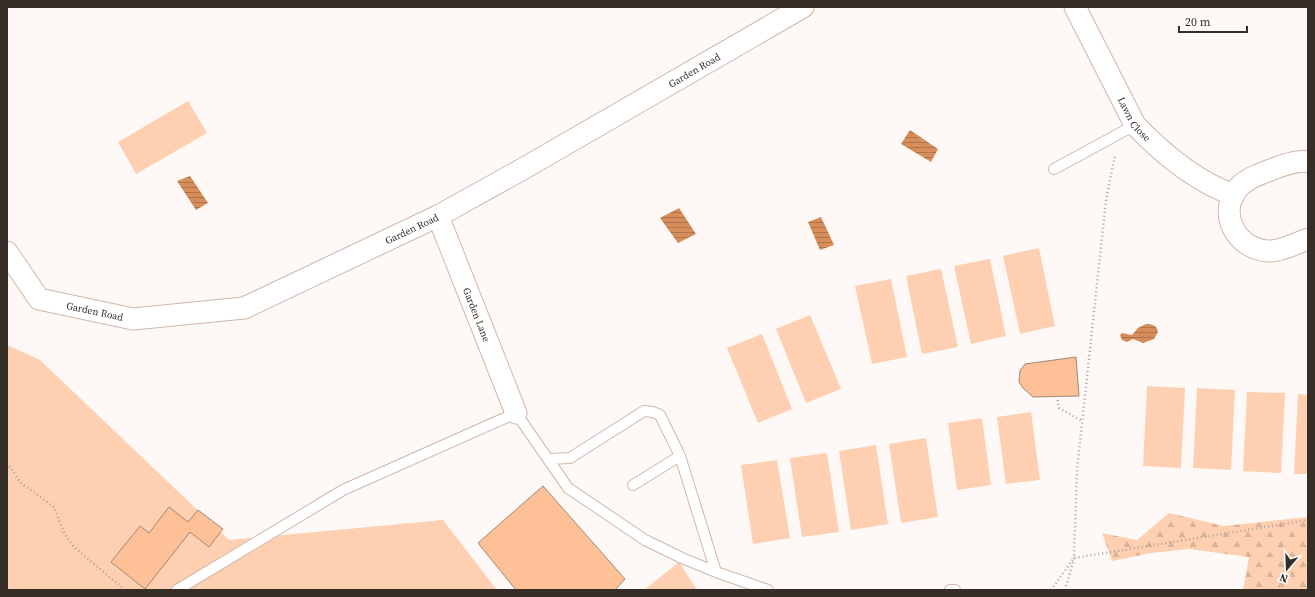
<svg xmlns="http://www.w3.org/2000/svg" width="1315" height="597" font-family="'Source Serif 4',serif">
	<defs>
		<pattern id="forest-firs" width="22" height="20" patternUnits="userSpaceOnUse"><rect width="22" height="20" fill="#fecfb0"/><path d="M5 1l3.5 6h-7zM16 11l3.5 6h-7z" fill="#dab297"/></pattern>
		<pattern id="water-rules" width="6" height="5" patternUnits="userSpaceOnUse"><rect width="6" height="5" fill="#d68d59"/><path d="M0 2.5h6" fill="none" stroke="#ae744a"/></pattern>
	</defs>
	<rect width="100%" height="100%" fill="#fef9f6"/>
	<path fill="#fecfb0" d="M188 101 207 133 136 174 118 142Z
		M1039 248 1055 326 1020 334 1003 256Z
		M990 259 1006 336 971 344 954 266Z
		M941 269 958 347 922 354 906 276Z
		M891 279 907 357 872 364 855 286Z
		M810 315 841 389 806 403 776 329Z
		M762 334 792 409 758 423 727 348Z
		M7 345 40 360 229 540 443 520 497 590H7Z
		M1147 386 1185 388 1181 468 1143 466Z
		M1197 388 1235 390 1231 470 1193 468Z
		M1247 392 1285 393 1281 473 1243 471Z
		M1298 394 1308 395V474H1294Z
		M1031 412 1040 480 1006 484 997 417Z
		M982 418 991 485 957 490 948 423Z
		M926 438 938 517 901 523 889 444Z
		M876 445 888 524 851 530 839 451Z
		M827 453 839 532 802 537 790 458Z
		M777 460 790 538 753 544 741 465Z
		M679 562 697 590H644Z"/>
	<path fill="url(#forest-firs)" d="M1169 513 1224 526 1308 517V590H1243L1249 557 1189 549 1151 553 1112 561 1102 533 1137 540Z"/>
	<path fill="url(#water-rules)" d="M910 130 938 149 931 162 901 144Z
		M190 176 208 203 196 210 177 181Z
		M679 208 696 234 678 243 660 218Z
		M821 217 834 245 820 250 808 222Z
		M1146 324C1152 324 1157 325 1158 332L1154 339 1143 343 1133 339 1127 342 1122 340 1120 335 1122 333 1132 335 1138 328Z"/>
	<path fill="#fec097" stroke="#9e887a" d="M1076 357 1079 396 1033 397 1023 388 1019 382 1020 371 1025 364Z
		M543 486 625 579 615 590H516L478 543Z
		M169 507 188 522 198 510 223 529 209 547 190 532 145 589 111 562 140 526 149 533Z"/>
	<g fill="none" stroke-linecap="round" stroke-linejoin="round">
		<defs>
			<path id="service" d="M1054 169 1135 125
				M680 456 716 572
				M548 459 570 458 644 411 653 412 660 415 680 456 633 485
				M177 590 343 490 516 413 568 488 645 540 682 558 716 572 768 590
				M950 590H955"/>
			<g id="minor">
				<path id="s1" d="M1075 7 1135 125C1163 154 1196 182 1234 195"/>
				<path d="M1308 162C1296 160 1284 165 1273 169 1260 174 1247 178 1238 188 1216 214 1238 251 1270 251 1282 251 1297 243 1308 239"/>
				<path id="s2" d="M438 216 516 413"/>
				<path id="s3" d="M7 252 39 299 133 319 244 308 438 216 521 170 803 7"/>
			</g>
		</defs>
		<use href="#service" stroke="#cfb8a9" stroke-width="12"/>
		<use href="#minor" stroke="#cfb8a9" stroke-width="23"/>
		<path stroke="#aaa39f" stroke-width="2.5" stroke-dasharray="1 3" stroke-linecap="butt" d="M1057 396 1059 408 1082 421
			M7 463 21 483 54 507 64 533 74 547 125 590
			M1051 590 1074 558 1308 520
			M1065 590 1074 558 1077 470 1106 200 1115 155
			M1308 590V589"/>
		<use href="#service" stroke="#fff" stroke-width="10"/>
		<use href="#minor" stroke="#fff" stroke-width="21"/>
	</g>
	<g text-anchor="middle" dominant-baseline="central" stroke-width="3" stroke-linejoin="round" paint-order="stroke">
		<g font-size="10" fill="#362d27" stroke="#fff">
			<text stroke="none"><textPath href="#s3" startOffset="774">Garden Road</textPath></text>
			<text stroke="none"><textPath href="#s1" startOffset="127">Lawn Close</textPath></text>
			<text stroke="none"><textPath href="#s3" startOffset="450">Garden Road</textPath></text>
			<text stroke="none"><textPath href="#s3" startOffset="114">Garden Road</textPath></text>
			<text stroke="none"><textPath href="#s2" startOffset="106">Garden Lane</textPath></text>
		</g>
	</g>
	<rect width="1315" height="597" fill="none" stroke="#362d27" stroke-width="16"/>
	<g transform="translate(1287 569) rotate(199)" stroke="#ffffff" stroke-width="3" paint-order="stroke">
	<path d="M0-3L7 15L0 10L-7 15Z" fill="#362d27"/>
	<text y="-6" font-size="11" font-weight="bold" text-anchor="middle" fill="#362d27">N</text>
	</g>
	<path d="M1179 26v6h68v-6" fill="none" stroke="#362d27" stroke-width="2"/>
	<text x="1185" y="26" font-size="12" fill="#362d27" stroke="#ffffff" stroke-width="3" paint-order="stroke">20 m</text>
</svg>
